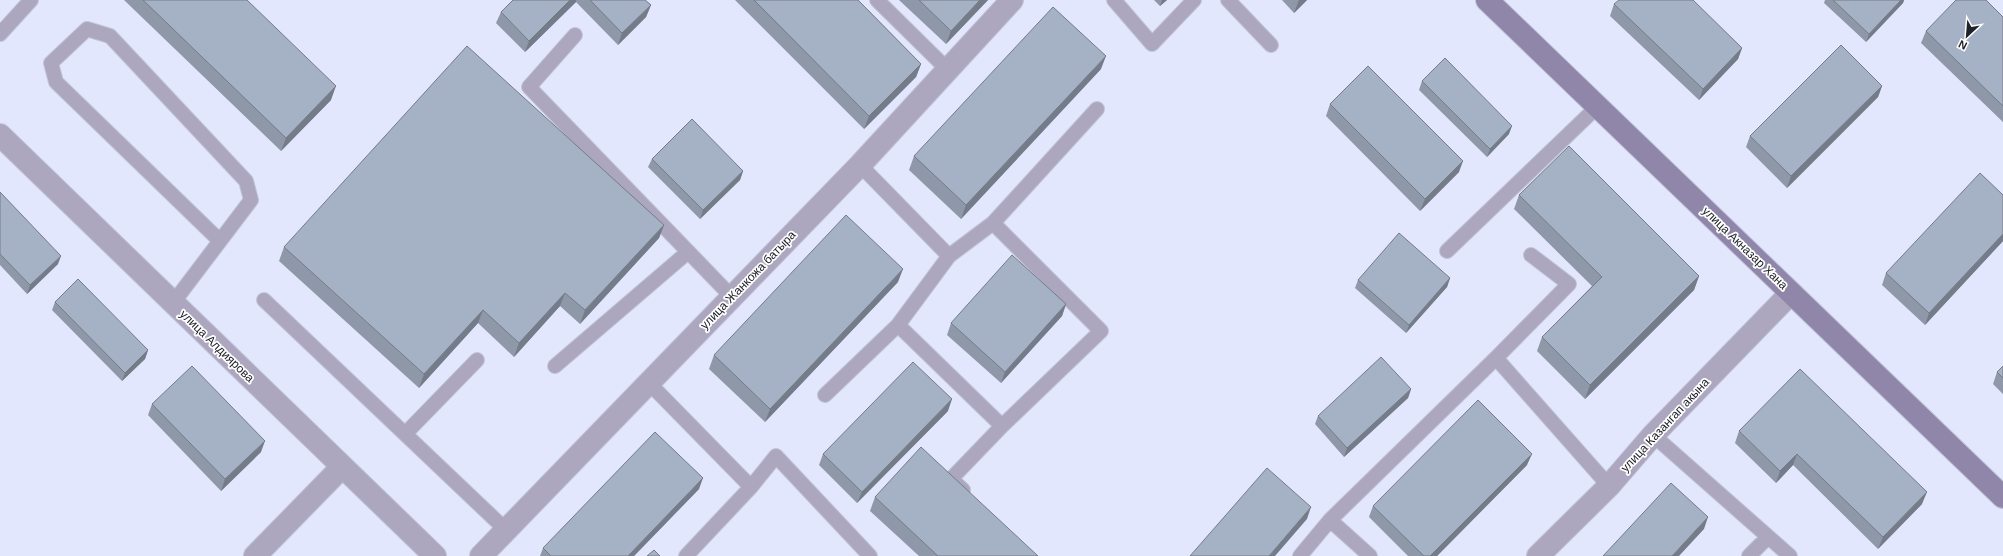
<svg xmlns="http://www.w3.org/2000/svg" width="2003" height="556" font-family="Helvetica,sans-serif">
	<rect width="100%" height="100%" fill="#e3e7fd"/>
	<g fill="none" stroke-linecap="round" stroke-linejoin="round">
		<defs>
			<path id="lane" d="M877 0 948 70
				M1114 0 1152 44 1194 0
				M1228 0 1271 45
				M0 34 31 0
				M575 35 529 87 732 297
				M860 165 949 256 898 325 1002 426 951 479 963 490
				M993 223 1101 331 1002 426
				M1447 251 1598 106
				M1531 255 1569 284 1496 358 1609 486
				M949 256 993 223 1097 109
				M264 300 506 530
				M173 303 251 200 246 181 110 36 87 29 51 63 56 82 220 241
				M555 366 688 252
				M649 383 751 487 686 556
				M825 395 898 325
				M405 434 477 360
				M1653 435 1790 556
				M751 487 776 456 870 556
				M1300 556 1330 520
				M1370 556 1330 520 1496 358
				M1749 556 1768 537"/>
			<path id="street" d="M0 135 435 556
				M255 556 342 467
				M481 556 860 165 1012 0
				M1538 556 1609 486 1653 435 1791 293"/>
			<path id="secondary" d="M1487 0 2003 497"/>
		</defs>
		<use href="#lane" stroke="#c0c4d7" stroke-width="16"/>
		<use href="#street" stroke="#c0c4d7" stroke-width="24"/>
		<use href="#secondary" stroke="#c0c4d7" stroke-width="24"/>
		<use href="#lane" stroke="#aca6bf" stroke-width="14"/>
		<use href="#street" stroke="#aca6bf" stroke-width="22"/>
		<use href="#secondary" stroke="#8f86aa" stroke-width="22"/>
	</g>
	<path fill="#8e98a9" d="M124 0H247L331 100 281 151Z
		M513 0H645L651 5 646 17 618 45 576 2 525 52 496 23 501 12Z
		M735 0H858L921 64 916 77 864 129Z
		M899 0H988L946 44Z
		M1154 0H1167L1160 6Z
		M1282 0H1307L1294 13Z
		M1825 0H1904L1903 3 1866 42 1824 3Z
		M1614 4 1742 48 1738 59 1699 100 1610 16Z
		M2003 17V122L1921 43 1926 31Z
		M1101 69 961 219 909 170 914 156Z
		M1422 81 1509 134 1487 157 1419 90Z
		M1882 86 1878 97 1787 188 1746 147 1750 136Z
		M1330 104 1459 172 1420 211 1326 116Z
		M652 159 743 171 740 180 700 219 648 167Z
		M0 192 58 264 27 294 0 265Z
		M1519 195 1699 276 1694 290 1585 399 1537 351 1542 337 1592 286 1514 209Z
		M2003 195V241L1925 325 1882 285 1886 273Z
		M664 225 659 238 580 324 560 306 514 357 478 323 419 388 279 261 284 247Z
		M1450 278 1447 287 1406 333 1355 288 1358 280Z
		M898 282 765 422 709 369 714 355Z
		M55 302 148 350 145 359 122 381 52 310Z
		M1066 304 1062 316 1001 383 947 335 951 323Z
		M2003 366V394L1993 384 1997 372Z
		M1411 389 1408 398 1344 457 1315 424 1318 416Z
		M152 404 261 452 221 491 148 415Z
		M948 411 857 503 819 465 823 454Z
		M1739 431 1922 504 1878 549 1793 465 1776 483 1735 443Z
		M1527 465 1437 556H1408L1369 517 1373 506Z
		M699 489 634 556H540L543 548Z
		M875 497 1038 556H919L870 511Z"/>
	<path fill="#747c89" d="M570 0H576V2L525 52 529 41Z
		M980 0H988L946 44 951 31Z
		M1162 0H1167L1160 6Z
		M1299 0H1307L1294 13Z
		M1901 0H1904L1903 3 1866 42 1869 34Z
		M651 5 646 17 618 45 622 33Z
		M1742 48 1738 59 1699 100 1703 89Z
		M1106 56 1101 69 961 219 966 205Z
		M921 64 916 77 864 129 869 116Z
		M336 86 331 100 281 151 286 138Z
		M1882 86 1878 97 1787 188 1791 176Z
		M1512 126 1509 134 1487 157 1490 149Z
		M1463 161 1459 172 1420 211 1425 199Z
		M743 171 740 180 700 219 703 210Z
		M664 225 659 238 580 324 585 310Z
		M2003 234V241L1925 325 1929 313Z
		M61 256 58 264 27 294 30 285Z
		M903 269 898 282 765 422 770 409Z
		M1699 276 1694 290 1585 399 1590 385Z
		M1450 278 1447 287 1406 333 1409 325Z
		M565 293 560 306 514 357 519 343Z
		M1066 304 1062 316 1001 383 1005 372Z
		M483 310 478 323 419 388 424 374Z
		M148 350 145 359 122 381 125 373Z
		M1411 389 1408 398 1344 457 1347 448Z
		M952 399 948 411 857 503 862 492Z
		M265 441 261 452 221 491 225 479Z
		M1532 454 1527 465 1437 556H1430Z
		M1797 454 1793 465 1776 483 1780 471Z
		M703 478 699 489 634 556H628Z
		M1927 492 1922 504 1878 549 1883 537Z
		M1311 507 1307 519 1275 556H1269Z
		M1708 517 1704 529 1679 556H1672Z"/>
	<path fill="#a5b1c4" stroke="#747c89" d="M143 0H247L336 86 286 138Z
		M513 0H570L529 41 501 12Z
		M590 0H645L651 5 622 33Z
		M754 0H858L921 64 869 116Z
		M919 0H980L951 31Z
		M1619 0H1693L1742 48 1703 89 1614 4Z
		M1833 0H1901L1869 34Z
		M1956 0H1986L2003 17V106L1926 31Z
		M1053 7 1106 56 966 205 914 156Z
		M1841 45 1882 86 1791 176 1750 136Z
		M467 46 664 225 585 310 565 293 519 343 483 310 424 374 284 247Z
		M1445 58 1512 126 1490 149 1422 81Z
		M1368 66 1463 161 1425 199 1330 104Z
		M692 119 743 171 703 210 652 159Z
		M1569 146 1699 276 1590 385 1542 337 1602 277 1519 195Z
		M1980 173 2003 195V234L1929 313 1886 273Z
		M0 192 61 256 30 285 0 254Z
		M846 215 903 269 770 409 714 355Z
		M1399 233 1450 278 1409 325 1358 280Z
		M1012 255 1066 304 1005 372 951 323Z
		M78 279 148 350 125 373 55 302Z
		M1381 357 1411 389 1347 448 1318 416Z
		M913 362 952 399 862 492 823 454Z
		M192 366 265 441 225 479 152 404Z
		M2003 366V378L1997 372Z
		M1800 369 1927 492 1883 537 1797 454 1780 471 1739 431Z
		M1478 400 1532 454 1430 556H1424L1373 506Z
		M655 432 703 478 628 556H551L543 548Z
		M921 447 1038 556H938L875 497Z
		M1267 468 1311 507 1269 556H1190Z
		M1671 483 1708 517 1672 556H1603Z
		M654 550 660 556H647Z"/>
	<g text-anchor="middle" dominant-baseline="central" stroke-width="3.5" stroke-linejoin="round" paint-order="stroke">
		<g font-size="12" fill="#20222a" stroke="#fff">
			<text transform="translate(1745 248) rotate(44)">улица Акназар Хана</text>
			<text transform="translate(748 280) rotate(-46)">улица Жанкожа батыра</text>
			<text transform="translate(217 346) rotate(44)">улица Алдиярова</text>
			<text transform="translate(1665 425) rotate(-47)">улица Казангап акына</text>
		</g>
	</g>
	<g transform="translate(1967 36) rotate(206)" stroke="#ffffff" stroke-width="3" paint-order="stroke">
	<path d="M0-3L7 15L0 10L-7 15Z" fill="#20222a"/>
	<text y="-6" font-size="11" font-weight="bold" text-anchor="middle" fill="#20222a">N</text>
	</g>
</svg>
